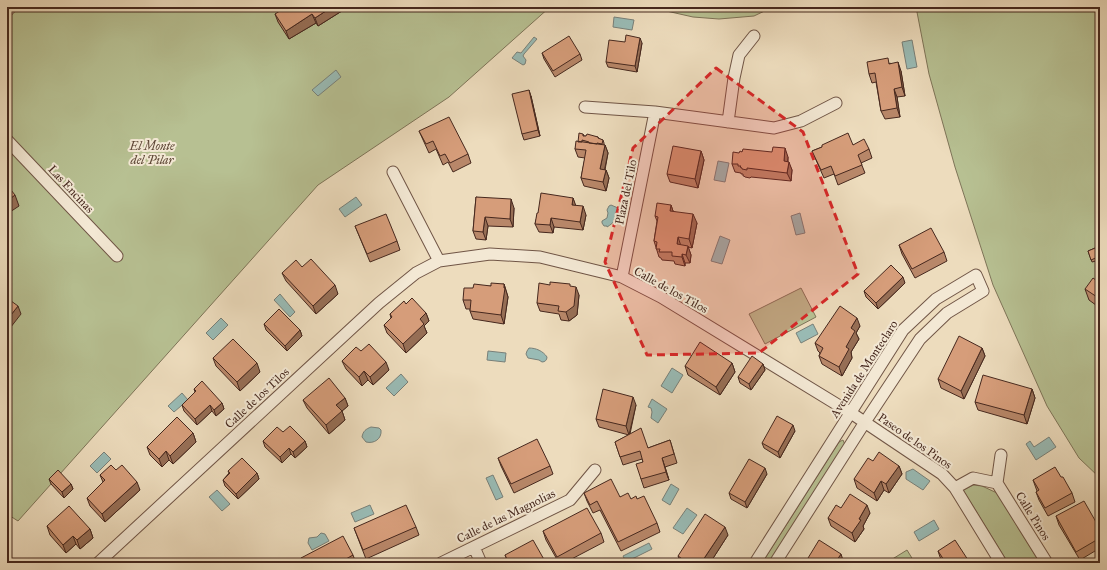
<svg xmlns="http://www.w3.org/2000/svg" width="1107" height="570" font-family="'IM FELL Great Primer',serif">
	<rect width="100%" height="100%" fill="#eddcbd"/>
	<filter id="stains"><feTurbulence type="fractalNoise" baseFrequency=".005" numOctaves="4"/><feColorMatrix values="0 0 0 0 .2 0 0 0 0 .09 0 0 0 0 .02 0 0 0 .5 -.17"/></filter>
	<radialGradient id="worn" r=".72"><stop offset=".6" stop-color="#630" stop-opacity="0"/><stop offset="1" stop-color="#630" stop-opacity=".3"/></radialGradient>
	<path fill="#b7c092" stroke="#7e7458" d="M7 7H550L449 97 318 185 18 521 7 514Z
		M634 7H773L754 16 719 19 693 17 662 10Z
		M916 7H1100V478L1079 458 1047 406 993 285 955 167 929 74Z
		M801 288 816 317 765 344 749 314Z
		M843 440 845 445 770 563H762L839 442Z
		M973 485 982 486 997 493 1040 563H1008L963 490Z
		M907 550 915 563H886Z"/>
	<path fill="#99bbb5" stroke="#788079" d="M614 17 634 20 632 30 613 27Z
		M534 37 537 39 524 54 523 56 526 60 525 64 523 65 512 58 517 52 521 53Z
		M912 40 917 67 907 69 902 42Z
		M336 70 341 77 318 96 312 90Z
		M718 161 729 163 725 182 714 180Z
		M356 197 362 205 345 217 339 209Z
		M611 205 618 208C620 216 614 223 607 227V226H604L602 223V221L607 218 608 213 607 210 609 206Z
		M800 213 805 233 796 235 791 216Z
		M720 236 730 240 722 264 711 261Z
		M280 294 295 312 290 317 274 300Z
		M221 318 228 325 213 340 206 333Z
		M813 324 818 334 801 343 796 333Z
		M529 348C536 348 543 351 547 357 547 360 545 362 542 362L539 360 528 358 526 354 527 351Z
		M488 351 506 353 505 362 487 360Z
		M672 368 683 375 672 393 661 386Z
		M401 374 408 382 394 396 386 388Z
		M182 393 188 400 174 412 168 406Z
		M652 399 667 409 658 423 651 418 652 412 651 408 648 407Z
		M371 427 379 428 381 430C382 439 374 444 366 442L362 437C363 431 366 429 371 427Z
		M1049 437 1056 447 1036 460 1026 444 1030 441 1034 447Z
		M104 452 111 459 97 473 90 466Z
		M913 469 930 481 923 490 906 479V472Z
		M493 475 503 497 496 500 486 478Z
		M671 484 679 489 670 505 662 500Z
		M217 490 230 504 222 511 209 497Z
		M370 505 374 514 355 522 351 513Z
		M687 508 697 515 683 534 673 528Z
		M934 520 939 529 919 541 914 532Z
		M321 533 325 534 329 541 312 550 308 543 309 538 317 537Z
		M649 543 652 549 626 562 623 556Z"/>
	<g fill="none" stroke-linecap="round" stroke-linejoin="round">
		<defs>
			<path id="minor" d="M7 11 11 7
				M585 107 655 112 774 128 801 121 836 103
				M728 122 734 78 739 55 754 36
				M7 140 117 256
				M393 172 439 261
				M622 277 655 112
				M1001 455 997 483 1047 563
				M955 488 973 478 997 483
				M474 547 481 563
				M98 563 379 303 416 273 439 261 490 254 540 257 622 277 661 297 851 413 942 474 955 488 1001 563
				M441 563 570 500 595 470
				M755 563 903 330 936 299 976 275 983 291 947 313 920 339 865 422 775 563"/>
		</defs>
		<use href="#minor" stroke="#705546" stroke-width="13"/>
		<use href="#minor" stroke="#f3e8d4" stroke-width="11"/>
	</g>
	<path fill="#b88769" stroke="#46281e" d="M345 9 318 26 316 23 289 39 278 22 275 14Z
		M625 42 642 43 637 72 608 67 606 62Z
		M542 53 580 54 582 60 555 77 544 59Z
		M890 63 901 71 905 96 897 97 900 117 885 119 881 111 876 82 872 83 869 74Z
		M531 96 540 136 524 140 522 134Z
		M419 131 468 154 471 163 453 172 448 162 443 165 436 149 429 153Z
		M583 134 584 136 598 137 599 139 603 140 604 143V145H605L608 153 605 170H606L609 178 606 191 584 186 581 178 585 158 578 157 575 149 578 142Z
		M853 145 869 149 872 158 861 163 865 173 838 185 834 174 824 178 812 151 822 147Z
		M701 151 704 160 698 188 670 182 667 174Z
		M742 152 788 157V162L792 170 791 181 751 177 750 178 745 177 744 176H743V174H741V173L735 172 732 164 739 153Z
		M476 197 514 208 513 227 488 226 486 240 476 239 473 231Z
		M573 198 575 205 586 215 583 230 554 227 553 233 539 232 535 224 538 213Z
		M671 205 673 211 697 223 692 248 688 247 691 255 690 263H685V266L675 264 674 261 662 260 661 258 659 257 654 241 657 221 655 216Z
		M355 226 397 241 400 250 370 262Z
		M899 245 944 252 947 261 915 278 902 254Z
		M1100 246V260L1092 262 1088 251Z
		M302 267 338 294 316 314 286 281 282 273Z
		M905 283 878 309 866 297 864 291Z
		M1100 283V308L1089 300 1085 289Z
		M504 284 508 297 504 324 473 319 470 311V309H466L463 300 473 288 491 286Z
		M550 285 570 286 579 295 577 315 569 321 561 320 559 314 540 311 537 303Z
		M406 304 426 313 429 321 424 326 427 333 406 353 387 333 384 325 391 318 390 314Z
		M264 324 300 330 302 336 287 351 266 330Z
		M860 326 856 333 859 339 851 352 852 358 842 376 822 364 819 356 820 353 818 351 815 343Z
		M1100 340V357L1096 346Z
		M982 348 985 356 964 399 941 388 938 379Z
		M361 351 389 370 373 385 368 380 362 386 346 369 342 361Z
		M213 358 260 372 240 391 216 366Z
		M732 363 735 372 720 395 688 375 685 366Z
		M763 364 765 370 751 390 740 383 738 377Z
		M194 389 222 403 224 409 216 416 212 411 197 425 184 411 182 405 195 392Z
		M1032 389 1035 398 1027 424 978 410 975 402Z
		M345 398 348 406 342 411 345 420 329 434 307 408 303 400Z
		M636 405 630 434 648 448 670 440 677 463 665 467 669 480 644 488 641 479 643 462 642 459 623 465 615 442 629 435 599 427 596 419Z
		M795 431 780 458 764 448 762 443Z
		M283 432 305 441 307 447 295 458 291 454 282 463 265 447 263 441Z
		M193 433 196 442 173 464 169 460 162 467 150 455 147 447Z
		M498 458 550 466 553 474 514 493 501 466Z
		M873 461 899 466 902 474 889 493 884 490 877 501 857 488 854 479Z
		M116 470 140 490 105 522 90 506 87 498 103 482 100 475Z
		M228 471 257 473 259 479 238 499 225 486 223 480 229 473Z
		M767 474 747 508 731 499 729 493Z
		M1061 477 1072 493 1075 502 1048 516 1039 500 1036 492 1037 491 1033 480Z
		M49 479 71 484 73 489 64 498 51 484Z
		M584 493 620 497 631 499 657 523 660 532 621 551 600 510 593 513 587 501Z
		M841 508 870 513 863 526 864 529 855 542 831 526 828 518Z
		M1056 516 1100 529V548L1080 560 1059 525Z
		M47 526 90 529 93 538 80 549 76 544 66 553 50 535Z
		M416 527 419 535 366 559 354 528Z
		M543 531 601 533 604 542 564 563H559L546 540Z
		M728 535 710 563H681L678 556Z
		M938 551 970 563H944L940 557Z
		M353 555 356 563H303L301 558Z
		M505 555 546 563H508Z"/>
	<path fill="#966e55" stroke="#46281e" d="M332 7H344L345 9 318 26 315 18Z
		M312 14 316 23 289 39 286 31Z
		M640 38 642 43 637 72 635 66Z
		M898 62 901 71 905 96 902 87Z
		M894 89 897 97 900 117 897 108Z
		M529 90 531 96 540 136 538 130Z
		M605 145 608 153 603 177 600 169Z
		M785 148 788 157 787 169 784 161Z
		M701 151 704 160 698 188 695 179Z
		M789 162 792 170 791 181 787 173Z
		M606 170 609 178 606 191 603 182Z
		M7 175 10 184V195L7 186Z
		M15 195 19 206 7 214V201Z
		M573 198 576 206 572 205Z
		M511 199 514 208 513 227 510 219Z
		M671 205 674 214 670 211Z
		M583 206 586 215 583 230 580 222Z
		M693 214 697 223 692 248 689 239Z
		M485 217 488 226 486 240 483 232Z
		M551 218 554 227 553 233 550 225Z
		M678 237 681 246 677 244Z
		M688 246 691 255 690 263 686 255Z
		M682 254 685 263V266L682 257Z
		M903 277 905 283 878 309 876 303Z
		M504 284 508 297 504 324 501 315Z
		M335 285 338 294 316 314 313 306Z
		M576 287 579 295 577 315 569 321 566 312Z
		M1100 292V307L1097 297Z
		M18 306 21 314 7 332V320Z
		M426 313 429 321 424 326 427 333 406 353 403 344 420 319Z
		M857 318 860 326 856 333 859 339 851 352 852 358 842 376 839 367 846 347 851 328Z
		M300 330 302 336 287 351 285 346Z
		M982 348 985 356 964 399 961 391Z
		M386 362 389 370 373 385 370 377Z
		M257 363 260 372 240 391 237 382Z
		M732 363 735 372 720 395 716 387Z
		M763 364 765 370 751 390 749 384Z
		M364 371 368 380 362 386 359 377Z
		M1032 389 1035 398 1027 424 1024 415Z
		M633 397 636 405 629 435 626 426Z
		M345 398 348 406 342 411 345 420 329 434 326 425 336 405Z
		M222 403 224 409 216 416 214 410Z
		M210 405 212 411 197 425 195 419Z
		M793 425 795 431 780 458 778 452Z
		M193 433 196 442 173 464 170 456Z
		M305 441 307 447 295 458 293 452Z
		M289 448 291 454 282 463 280 457Z
		M166 451 169 460 162 467 159 459Z
		M662 458 665 467 669 480 666 472Z
		M899 466 902 474 889 493 886 484Z
		M765 468 767 474 747 508 745 502Z
		M257 473 259 479 238 499 236 494Z
		M881 481 884 490 877 501 874 493Z
		M137 482 140 490 105 522 102 514Z
		M71 484 73 489 64 498 62 492Z
		M867 505 870 513 863 526 864 529 855 542 852 533 859 519Z
		M725 527 728 535 710 563H701Z
		M90 529 93 538 80 549 77 540Z
		M73 536 76 544 66 553 63 545Z
		M841 554 843 560 841 563H835Z"/>
	<path fill="#d69d7a" stroke="#46281e" d="M286 7H332L315 18 312 14 286 31 275 14Z
		M626 35 640 38 635 66 606 62 609 40 625 42Z
		M569 36 580 54 553 71 542 53Z
		M888 58 889 64 898 62 902 87 894 89 897 108 881 111 875 73 869 74 867 62Z
		M529 90 538 130 522 134 512 94Z
		M449 117 468 154 450 163 445 154 440 156 433 141 426 144 419 131Z
		M579 133 583 134V136H586L587 134 598 137V138L603 140 602 144 597 143V144L589 143V142L582 140V142H578Z
		M848 133 853 145 864 139 869 149 858 155 862 165 835 176 831 166 821 170 812 151 822 147V145Z
		M576 141 605 145 600 169 606 170 603 182 581 178 586 150 575 149Z
		M673 146 701 151 695 179 667 174Z
		M773 147 785 148 784 161 789 162 787 173 747 168V170L742 169V168L740 167 741 166H738V164H732L733 152 739 153 740 151 742 152 743 149 772 152Z
		M7 185 15 195 7 201Z
		M541 193 573 198 572 205 583 206 580 222 551 218 550 225 535 224 537 213H538Z
		M476 197 511 199 510 219 485 217 483 232 473 231Z
		M657 203 671 205 670 211 693 214 689 239 678 237 677 244 688 246 686 255 682 254V257L672 256V252H659L660 249H656L657 242 654 241 658 217 655 216Z
		M386 214 397 241 367 254 355 226Z
		M931 228 944 252 912 269 899 245Z
		M1100 246V256L1091 260 1088 251Z
		M311 259 335 285 313 306 282 273 296 260 302 267Z
		M891 265 903 277 876 303 864 291Z
		M1093 278 1100 283V292L1097 297 1085 289Z
		M550 282 570 284V286L576 287 574 306 566 312 558 311 559 306 537 303 539 283 550 285Z
		M491 283 504 284V288H505L501 315 470 311 471 300H463L464 288H473L474 284 491 286Z
		M7 298 18 306 7 320Z
		M412 298 426 313 420 319 424 324 403 344 384 325 392 317 390 314 404 301 406 304Z
		M840 306 857 318 851 328 855 331 846 347 849 349 839 367 819 356 823 348 815 343Z
		M279 309 300 330 285 346 264 324Z
		M959 336 982 348 961 391 938 379Z
		M233 339 257 363 237 382 213 358Z
		M1100 340V348L1096 346Z
		M700 342 732 363 716 387 685 366Z
		M369 344 386 362 370 377 364 371 359 377 342 361 356 347 361 351Z
		M752 356 763 364 749 384 738 377Z
		M983 375 1032 389 1024 415 975 402Z
		M329 378 345 398 336 405 342 411 326 425 303 400Z
		M202 381 222 403 214 410 210 405 195 419 182 405 196 391 194 389Z
		M603 389 633 397 626 426 596 419Z
		M777 416 793 425 778 452 762 443Z
		M177 417 193 433 170 456 166 451 159 459 147 447Z
		M290 426 305 441 293 452 289 448 280 457 263 441 277 427 283 432Z
		M641 428 648 448 670 440 674 454 662 458 666 472 641 479 636 464 643 462 640 451 620 457 615 442Z
		M537 439 550 466 511 484 498 458Z
		M879 452 899 466 886 484 881 481 874 493 854 479 868 458 873 461Z
		M242 458 257 473 236 494 223 480 230 473 228 471Z
		M749 459 765 468 745 502 729 493Z
		M111 465 116 470 122 465 137 482 102 514 87 498 105 480 100 475Z
		M1055 467 1061 477H1063L1072 493 1045 508 1036 492 1039 490 1033 480Z
		M58 470 71 484 62 492 49 479Z
		M611 479 620 497 628 493 631 499 636 496 637 499 644 496 657 523 618 542 597 501 590 505 584 493Z
		M850 494 867 505 859 519 861 520 852 533 828 518 836 505 841 508Z
		M1084 501 1100 529V538L1076 552 1056 516Z
		M406 505 416 527 363 550 354 528Z
		M69 506 90 529 77 540 73 536 63 545 47 526Z
		M587 508 601 533 557 557 543 531Z
		M705 514 725 527 701 563H688L678 556Z
		M343 536 353 555 339 563H304L301 558Z
		M533 540 546 563H528L527 561 523 563H509L505 555Z
		M819 540 841 554 835 563H805Z
		M955 540 970 563H946L938 551Z"/>
	<path fill="#d62828" fill-opacity="0.2" stroke="#d62828" stroke-width="3" stroke-dasharray="8 5" stroke-linejoin="round" d="M716 68 803 132 858 274 759 353 647 355 605 262 633 148Z"/>
	<g text-anchor="middle" dominant-baseline="central" stroke-width="4" stroke-linejoin="round" paint-order="stroke">
		<g font-size="12" font-style="italic" fill="#5d4635" stroke="#f3e8d4">
			<text x="152" y="146">El Monte<tspan x="152" dy="14">del Pilar</tspan></text>
		</g>
		<g font-size="12" fill="#46281e" stroke="#f3e8d4">
			<text transform="translate(71 189) rotate(47)">Las Encinas</text>
			<text transform="translate(626 192) rotate(-78)">Plaza del Tilo</text>
			<text transform="translate(671 290) rotate(29)">Calle de los Tilos</text>
			<text transform="translate(864 369) rotate(-57)">Avenida de Monteclaro</text>
			<text transform="translate(257 398) rotate(-43)">Calle de los Tilos</text>
			<text transform="translate(915 441) rotate(35)">Paseo de los Pinos</text>
			<text transform="translate(506 516) rotate(-26)">Calle de las Magnolias</text>
			<text transform="translate(1033 516) rotate(58)">Calle Pinos</text>
		</g>
	</g>
	<rect width="1107" height="570" fill="none" stroke="#eddcbd" stroke-width="24"/>
	<rect x="8" y="8" width="1091" height="554" fill="none" stroke="#46281e" stroke-width="2"/>
	<rect x="12" y="12" width="1083" height="546" fill="none" stroke="#46281e"/>
	<rect width="100%" height="100%" filter="url(#stains)"/>
	<rect width="100%" height="100%" fill="url(#worn)"/>
</svg>
